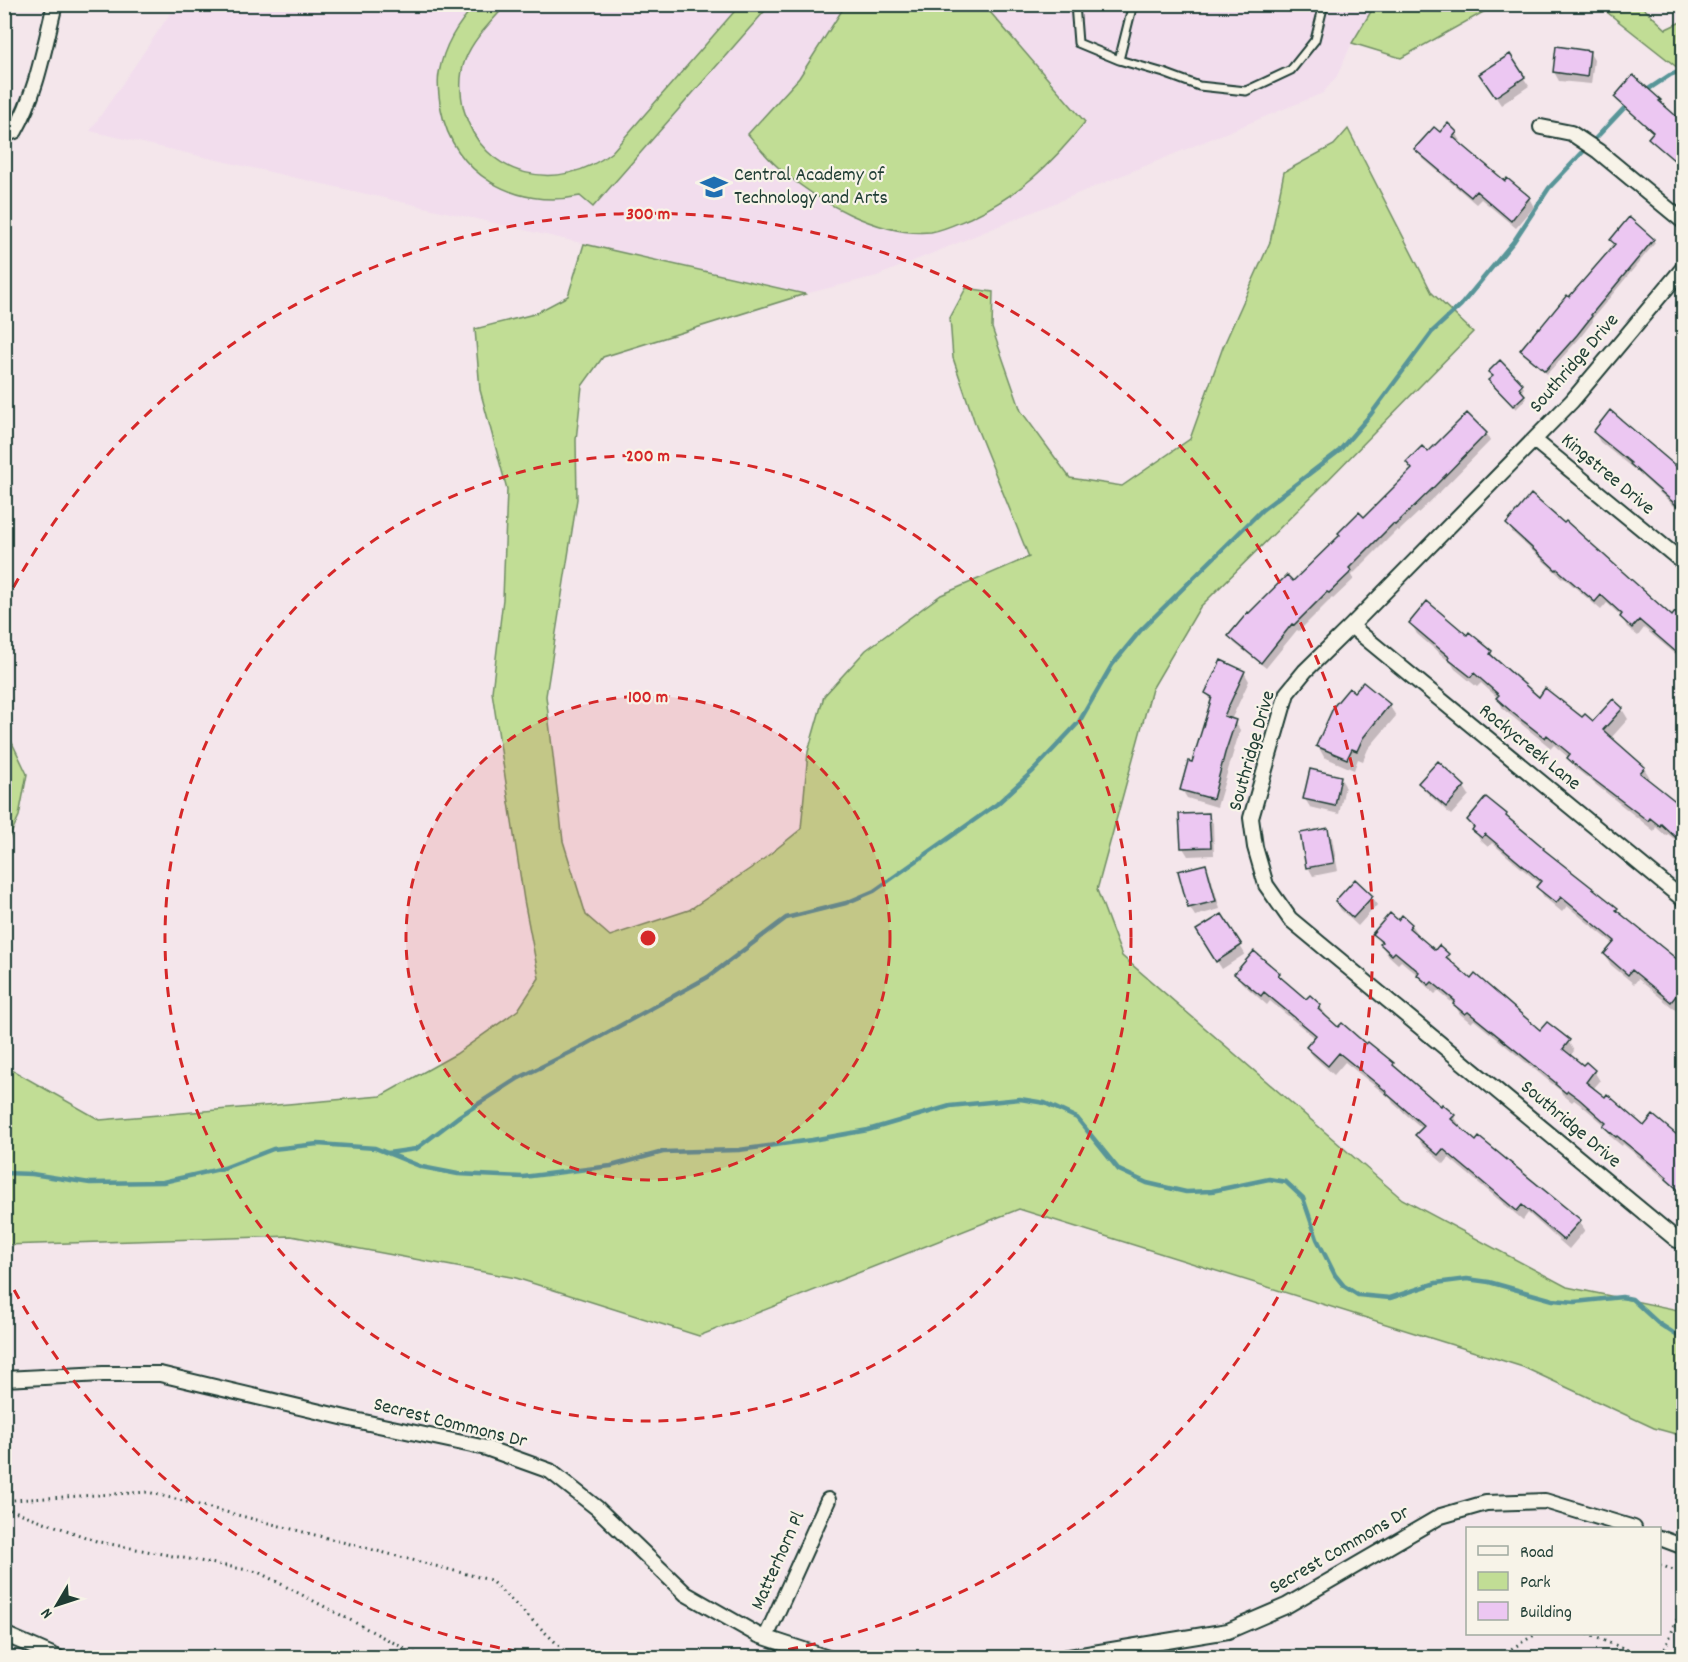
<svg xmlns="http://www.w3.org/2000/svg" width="1688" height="1662" font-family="Dekko,sans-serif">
	<rect width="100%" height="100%" fill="#f4e6eb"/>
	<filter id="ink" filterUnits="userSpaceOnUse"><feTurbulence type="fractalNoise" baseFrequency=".0167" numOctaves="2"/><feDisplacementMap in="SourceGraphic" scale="12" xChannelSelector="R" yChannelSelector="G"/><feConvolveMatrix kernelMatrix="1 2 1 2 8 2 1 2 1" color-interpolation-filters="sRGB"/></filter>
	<g filter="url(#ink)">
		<path fill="#f2dded" d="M176 5H1375L1352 43 1337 76 1323 93 877 276 805 294 90 131Z"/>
		<path fill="#c1dd95" stroke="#708d64" stroke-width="1.5" d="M846 4 984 5 1085 122C1051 165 1019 195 970 218 958 223 944 230 931 232 880 237 816 201 779 168 767 158 758 146 748 134L799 78Z
			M475 5H506C491 22 473 39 465 60 459 76 460 94 464 110 482 179 560 194 612 152L740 5H770L593 207 580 196C516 210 453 174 441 109 439 98 437 84 439 73 444 45 457 25 475 5Z
			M1375 5V4L1496 5 1401 58 1352 43Z
			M1598 5H1640L1666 29 1683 21V72Z
			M1348 129 1432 293 1473 332 1322 486 1200 607 1152 689 1097 890 1122 956 1402 1199 1567 1287 1683 1311V1436L1654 1428 1523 1367 1019 1209 699 1336 516 1278 291 1236 5 1245V1066L100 1120 381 1096 456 1054 518 1010 539 978 524 900 492 692 503 599 507 489 480 390 475 329 534 314 568 296 584 244 805 294 603 357 582 386 576 440 577 499 546 696 563 841 586 915 610 936 689 910 760 862 801 829 808 752 824 696 866 650 941 595 1029 557 976 426 953 358 950 318 966 288 993 292 992 328 1021 411 1070 478 1122 486 1190 439 1223 347 1270 242 1284 172 1334 145Z
			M5 728 27 774 19 816 5 847Z"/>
		<path fill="#0003" d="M1589 52 1594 60 1591 84 1559 81 1554 72Z
			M1509 56 1529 86 1501 105 1486 82Z
			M4 64 8 69 4 83Z
			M1615 98 1659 101 1661 105 1684 124V156L1677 163 1652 142 1650 138 1654 133 1617 101Z
			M1456 133 1461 141 1458 144 1505 183 1507 181 1529 198 1534 207 1516 228 1481 199 1476 204 1421 157 1416 149Z
			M1612 240H1653L1655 243 1592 319 1593 321 1579 339 1547 374 1523 354 1521 350 1616 246Z
			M1492 375 1522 385 1524 388 1520 392 1526 399 1516 409 1492 384 1490 381 1494 377Z
			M1611 412 1684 474V515L1636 471 1600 442 1594 432Z
			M1486 434 1490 441 1436 496 1399 531 1397 530 1352 575 1354 579 1333 599 1332 598 1299 631 1297 630 1266 668 1234 643 1230 636 1364 519 1413 470 1407 462Z
			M1508 524 1672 618 1675 614 1684 622V661L1644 628 1638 636 1627 627 1622 617 1607 603 1601 610 1563 577 1562 578 1513 533Z
			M1411 623 1467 637 1491 652 1496 661 1539 699 1582 719 1593 723 1622 709 1628 719 1611 738 1644 768 1650 778 1648 781 1684 812V847L1668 834 1666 836 1656 827 1654 831 1575 768 1569 758 1554 745 1551 748 1503 709 1498 698 1481 683 1477 687 1455 669 1452 664 1417 634Z
			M1244 672 1249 681 1231 720 1235 722 1240 730 1217 807 1187 798 1182 790 1193 764 1211 701 1207 693Z
			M1354 694 1389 705 1396 716 1368 749 1363 761 1358 759 1354 770 1324 757 1318 746Z
			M1340 777 1345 786 1339 814 1310 807 1305 799Z
			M1420 783 1464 787 1469 795 1451 815 1425 791Z
			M1208 814 1213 823 1214 855 1188 856 1183 848Z
			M1506 815 1509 820 1617 909 1619 914 1684 966V1017L1638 979 1634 984 1611 965 1605 955 1614 944 1567 906 1562 912 1544 897 1538 887 1540 884 1492 843 1488 847 1480 840 1468 820Z
			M1327 829 1332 838 1338 871 1313 876 1308 867Z
			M1205 866 1210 874 1220 909 1195 916 1190 908 1180 873Z
			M1372 897 1377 905 1358 926 1341 910 1336 902Z
			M1222 916 1245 954 1222 969 1203 939Z
			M1398 922 1411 925 1417 934 1435 952 1448 955 1454 965 1471 981 1540 1032 1568 1041 1574 1051 1570 1056 1583 1067 1594 1071 1600 1081 1593 1089 1644 1128 1654 1117 1684 1141V1192L1667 1178 1669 1182 1623 1144 1622 1146 1610 1136 1606 1126 1586 1109 1574 1100 1572 1102 1562 1094 1561 1091 1474 1020 1471 1023 1460 1014 1455 1005 1438 991 1435 994 1424 984 1420 977 1401 961 1398 964 1387 954 1374 934Z
			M1254 953 1279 974 1284 982 1307 1001 1320 1006 1326 1015 1325 1017 1338 1029 1393 1064 1397 1071 1441 1108 1443 1106 1454 1116 1460 1126 1458 1127 1476 1143 1579 1221 1585 1230 1569 1249 1528 1213 1523 1220 1449 1158 1444 1164 1422 1145 1417 1136 1423 1129 1393 1103 1391 1099 1345 1062 1334 1075 1313 1056 1307 1047 1315 1038 1270 1001 1267 1005 1242 983 1236 974Z"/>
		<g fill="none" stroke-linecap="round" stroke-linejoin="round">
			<path stroke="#599598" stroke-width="4.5" d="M1644 92 1670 75 1684 70
				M388 1153 416 1149 458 1117 517 1079 585 1045 708 977 786 918 846 903 874 891 997 804 1033 771 1079 722 1112 665 1140 631 1262 510 1339 451 1371 414 1432 332 1461 305 1514 241 1549 188 1628 104
				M4 1173 32 1174 90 1183 163 1182 224 1168 273 1149 318 1144 375 1148 422 1167 458 1174 523 1177 611 1166 663 1152 739 1150 812 1140 868 1130 950 1106 1020 1099 1045 1103 1077 1118 1119 1170 1147 1183 1186 1192 1212 1191 1269 1179 1286 1182 1303 1198 1317 1239 1335 1275 1344 1286 1358 1295 1390 1298 1436 1283 1467 1279 1489 1282 1553 1300 1575 1302 1622 1297 1632 1299 1658 1323 1684 1340"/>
		</g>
		<path fill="#ecc7f2" stroke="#1f3d34" stroke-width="1.5" d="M1556 46 1590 51 1587 77 1553 72Z
			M1510 54 1525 77 1495 97 1479 74Z
			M1633 75 1661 100 1659 101 1683 122V150L1675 161 1648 138 1653 132 1614 97Z
			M1448 123 1457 132 1453 137 1505 181 1507 178 1530 197 1511 221 1476 191 1471 197 1414 149 1434 127 1440 132Z
			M1629 217 1654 239 1591 315 1592 316 1577 335 1545 371 1520 350 1539 327 1540 328 1567 295 1569 297 1615 244 1610 240Z
			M1500 360 1523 384 1519 388 1525 395 1513 406 1488 380 1493 376 1488 372Z
			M1610 410 1683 472V511L1630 464 1631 463 1593 432Z
			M1467 413 1487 433 1432 489 1395 525 1393 524 1349 568 1352 571 1329 593 1327 592 1294 625 1292 624 1261 663 1228 636 1248 612 1249 613 1287 575 1293 581 1340 535 1338 533 1359 512 1364 517 1412 469 1406 462 1422 446 1428 452Z
			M1531 494 1564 523 1566 521 1672 616 1675 612 1683 620V643L1676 652 1639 620 1632 628 1620 617 1622 614 1601 595 1595 602 1557 569 1556 570 1506 524Z
			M1427 601 1467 635 1469 632 1492 651 1490 654 1539 697 1545 688 1582 717 1585 714 1593 721 1613 699 1623 708 1603 730 1645 767 1640 773 1683 807V844L1661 824 1660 826 1650 818 1648 821 1581 770 1567 758 1570 754 1547 735 1545 738 1514 714 1496 698 1499 695 1474 673 1471 677 1448 659 1449 657 1409 623Z
			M1221 660 1245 671 1224 716 1236 720 1225 753 1213 799 1180 790 1188 761 1192 762 1212 697 1205 693Z
			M1363 682 1390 704 1363 738 1357 751 1352 749 1347 759 1316 746 1334 706 1349 688 1354 692Z
			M1438 761 1465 786 1446 807 1418 783Z
			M1310 769 1341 776 1335 806 1303 799Z
			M1486 797 1507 814 1506 816 1544 848 1543 849 1618 908 1616 910 1683 964V987L1671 1002 1632 970 1628 975 1604 954 1615 941 1561 897 1556 903 1536 887 1541 881 1485 834 1482 838 1472 830 1474 827 1467 820Z
			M1209 813 1211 847 1181 848 1179 814Z
			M1328 828 1334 863 1306 868 1300 833Z
			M1206 864 1216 901 1188 908 1178 871Z
			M1355 879 1373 896 1353 918 1335 901Z
			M1390 913 1398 920 1402 915 1412 924 1409 928 1435 950 1439 945 1449 954 1446 957 1471 979 1475 974 1540 1030 1547 1022 1570 1040 1563 1049 1583 1065 1586 1062 1595 1070 1586 1082 1605 1097 1607 1094 1644 1126 1653 1115 1683 1140V1194L1666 1179 1667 1177 1617 1136 1616 1137 1603 1126 1606 1123 1579 1099 1568 1091 1566 1093 1555 1084 1556 1083 1468 1012 1465 1014 1453 1004 1455 1001 1432 982 1429 985 1417 975 1419 972 1395 952 1392 955 1380 944 1382 942 1372 934Z
			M1222 914 1242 945 1216 962 1196 930Z
			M1254 951 1280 973 1278 975 1306 999 1310 995 1321 1005 1318 1009 1338 1027 1342 1023 1366 1044 1368 1042 1394 1063 1393 1065 1441 1106 1442 1104 1455 1115 1451 1119 1476 1141 1479 1137 1581 1220 1563 1240 1522 1205 1517 1211 1443 1149 1438 1155 1415 1135 1424 1126 1386 1093 1387 1092 1339 1053 1328 1066 1306 1047 1316 1035 1264 992 1261 996 1234 974Z"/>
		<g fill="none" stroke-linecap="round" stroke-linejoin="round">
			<defs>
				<path id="lane" d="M1075 4 1078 43 1119 60
					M1133 4 1119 60 1164 73 1199 86 1246 91 1291 70 1315 40 1324 4"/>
				<path id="street" d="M1541 127 1571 133 1598 151 1684 222
					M4 135 15 131C37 92 44 48 55 4
					M1684 267 1572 401 1351 626 1305 671 1287 693 1251 818 1255 847 1266 885 1290 919 1677 1240 1684 1241
					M1534 440 1684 563
					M1351 626 1684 900
					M4 1379 103 1374H160L350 1419 486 1448 550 1471 597 1508 686 1594 758 1635 828 1658
					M1660 1538 1684 1547
					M4 1634 59 1658
					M766 1637 828 1500
					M1063 1658 1228 1631 1286 1606 1441 1516 1486 1503 1545 1501 1634 1528
					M1681 1658 1684 1652"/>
			</defs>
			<use href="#lane" stroke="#1f3d34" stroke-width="11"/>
			<use href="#street" stroke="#1f3d34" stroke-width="18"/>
			<path stroke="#1f3d34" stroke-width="3" stroke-dasharray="1.5 4.5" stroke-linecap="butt" d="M4 1435 8 1498 6 1508 99 1542 258 1572 423 1658
				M8 1498 13 1500 148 1492 490 1580 572 1658
				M1660 1565 1684 1574
				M1587 1634 1648 1658
				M1496 1658 1536 1634
				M1658 1658 1665 1649 1684 1602"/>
			<use href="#lane" stroke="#f7f3e8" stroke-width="7"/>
			<use href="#street" stroke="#f7f3e8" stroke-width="14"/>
		</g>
	</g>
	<circle cx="648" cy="938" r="242" fill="#d62828" fill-opacity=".12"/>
	<g fill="none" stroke="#d62828" stroke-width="3" stroke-dasharray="10 8">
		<circle cx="648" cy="938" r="242"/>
		<circle cx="648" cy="938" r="483"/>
		<path d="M553 1657A725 725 0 0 1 5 1273M5 603A725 725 0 1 1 743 1657"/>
	</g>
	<defs>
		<symbol id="school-bare" viewBox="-9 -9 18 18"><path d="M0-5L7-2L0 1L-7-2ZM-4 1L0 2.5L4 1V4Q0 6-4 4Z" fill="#1f6fb2" stroke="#f7f3e8" stroke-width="2.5" paint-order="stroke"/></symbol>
	</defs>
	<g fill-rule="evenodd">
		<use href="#school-bare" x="695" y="168" width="38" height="38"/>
	</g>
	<g text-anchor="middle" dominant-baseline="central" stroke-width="4.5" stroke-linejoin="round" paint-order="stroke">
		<g font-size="20" fill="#1f3d34" stroke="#f7f3e8" text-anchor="start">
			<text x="734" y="176">Central Academy of<tspan x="734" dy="23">Technology and Arts</tspan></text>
		</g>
		<g font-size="20" fill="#1f3d34" stroke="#f7f3e8">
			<text transform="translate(1575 364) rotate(-49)">Southridge Drive</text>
			<text transform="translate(1607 475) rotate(40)">Kingstree Drive</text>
			<text transform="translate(1529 748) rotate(39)">Rockycreek Lane</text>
			<text transform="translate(1253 751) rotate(-74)">Southridge Drive</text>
			<text transform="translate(1570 1125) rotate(40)">Southridge Drive</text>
			<text transform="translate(450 1424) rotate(14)">Secrest Commons Dr</text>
			<text transform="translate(1340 1551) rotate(-30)">Secrest Commons Dr</text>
			<text transform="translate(779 1561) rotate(-66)">Matterhorn Pl</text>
		</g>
	</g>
	<circle cx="648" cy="938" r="9" fill="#d62828" stroke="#f7f3e8" stroke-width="3"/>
	<g font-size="18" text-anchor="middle" font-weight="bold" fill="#d62828" stroke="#f7f3e8" stroke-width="4.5" stroke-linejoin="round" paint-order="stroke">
		<text x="648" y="219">300 m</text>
		<text x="648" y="461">200 m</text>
		<text x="648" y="702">100 m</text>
	</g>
	<rect width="1688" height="1662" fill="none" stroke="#f7f3e8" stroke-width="24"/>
	<rect x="12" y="12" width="1664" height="1638" fill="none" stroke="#1f3d34" stroke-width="2" filter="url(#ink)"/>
	<rect x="1466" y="1527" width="195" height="108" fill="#f7f3e8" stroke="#a1aaa0" stroke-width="1.5"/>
	<rect x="1478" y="1546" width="30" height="9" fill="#f7f3e8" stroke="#a1aaa0" stroke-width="1.5"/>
	<text x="1520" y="1557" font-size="18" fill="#1f3d34">Road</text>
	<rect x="1478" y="1572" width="30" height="18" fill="#c1dd95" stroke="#a1aaa0" stroke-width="1.5"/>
	<text x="1520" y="1587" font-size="18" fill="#1f3d34">Park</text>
	<rect x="1478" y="1602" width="30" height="18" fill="#ecc7f2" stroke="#a1aaa0" stroke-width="1.5"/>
	<text x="1520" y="1617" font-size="18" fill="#1f3d34">Building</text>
	<g transform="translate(57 1605) rotate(231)" stroke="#f7f3e8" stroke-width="4.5" paint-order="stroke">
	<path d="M0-4.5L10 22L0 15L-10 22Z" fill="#1f3d34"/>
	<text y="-9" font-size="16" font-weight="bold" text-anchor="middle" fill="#1f3d34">N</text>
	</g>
</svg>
